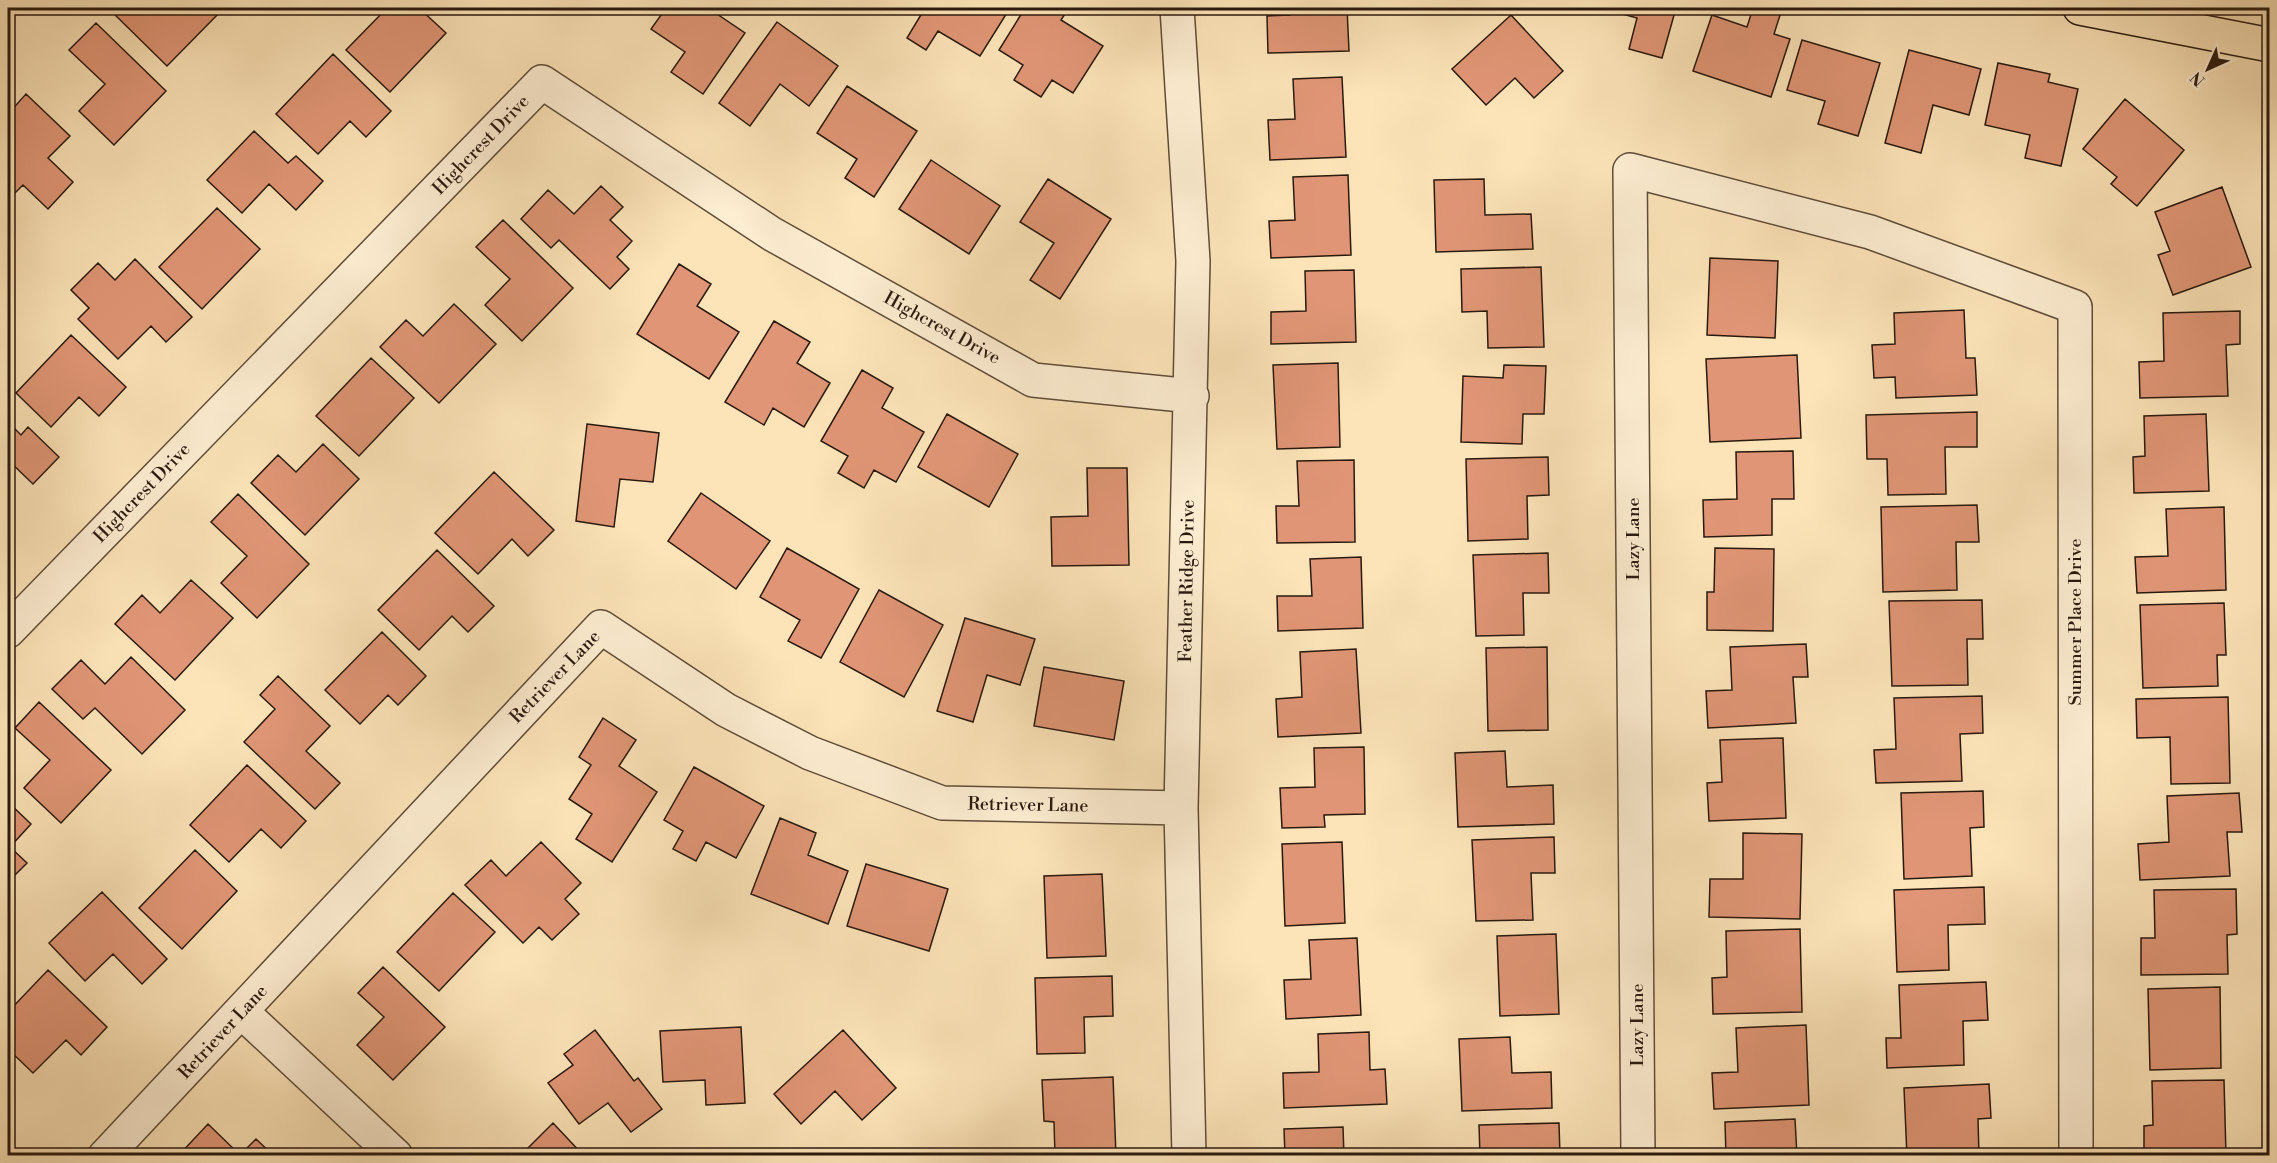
<svg xmlns="http://www.w3.org/2000/svg" width="2277" height="1163" font-family="'Libre Bodoni',serif">
	<rect width="100%" height="100%" fill="#fce4b8"/>
	<filter id="stains"><feTurbulence type="fractalNoise" baseFrequency=".00333" numOctaves="4"/><feColorMatrix values="0 0 0 0 .2 0 0 0 0 .09 0 0 0 0 .02 0 0 0 .5 -.17"/></filter>
	<radialGradient id="worn" r=".72"><stop offset=".6" stop-color="#630" stop-opacity="0"/><stop offset="1" stop-color="#630" stop-opacity=".3"/></radialGradient>
	<path fill="#e09676" stroke="#29190f" stroke-width="1.5" d="M108 8H224L167 66Z
		M387 8H419L446 33 390 92 346 50Z
		M666 8H708L745 33 703 94 671 72 685 52 651 29Z
		M925 8H1010L980 56 938 31 926 50 907 38Z
		M1025 8H1069L1061 20 1103 46 1073 93 1052 80 1041 97 1014 80 1023 65 999 50Z
		M1289 8H1347L1349 51 1268 53 1267 16 1290 15Z
		M1601 8H1676L1662 58 1629 49 1637 18Z
		M1753 8H1768L1781 12 1774 34 1790 39 1771 97 1693 71 1712 15 1747 27Z
		M1511 15 1563 71 1534 98 1515 78 1486 105 1452 69Z
		M777 22 838 66 809 106 780 84 750 126 719 103Z
		M96 23 166 91 114 145 79 111 105 84 69 50Z
		M1802 40 1880 63 1858 136 1818 124 1825 101 1787 90Z
		M1909 50 1981 69 1969 115 1933 105 1921 153 1885 143Z
		M333 54 391 111 366 137 350 121 318 154 276 114Z
		M1998 63 2050 74 2048 82 2078 89 2061 166 2025 158 2030 135 1985 125Z
		M1342 77 1346 157 1270 160 1268 120 1295 119 1293 79Z
		M847 86 917 131 874 197 845 178 857 159 817 133Z
		M26 94 70 136 48 158 73 182 48 209 23 185 12 196 8 191V114Z
		M2125 99 2184 150 2137 206 2111 184 2117 177 2083 149Z
		M254 131 288 163 296 156 323 181 296 210 269 184 242 213 207 180Z
		M931 160 1000 206 969 254 899 209Z
		M1348 175 1351 255 1271 258 1269 221 1295 220 1293 177Z
		M1048 179 1111 219 1060 299 1030 280 1054 243 1020 222Z
		M1484 179 1485 215 1531 214 1533 249 1436 252 1434 180Z
		M601 186 623 207 610 220 632 241 617 257 629 269 610 289 559 240 551 248 521 219 548 190 574 214Z
		M2222 187 2251 267 2173 295 2158 255 2170 251 2155 212Z
		M217 208 260 249 202 309 159 267Z
		M503 220 573 288 522 341 485 305 510 279 476 247Z
		M1710 258 1778 261 1775 338 1707 335Z
		M135 259 192 317 166 342 151 326 118 359 78 319 89 308 71 290 98 263 115 280Z
		M679 264 711 284 697 306 739 332 709 379 637 334Z
		M1541 267 1544 347 1488 348 1487 311 1462 312 1461 269Z
		M1354 270 1356 342 1271 344V312L1306 311 1305 271Z
		M454 304 496 344 439 403 380 347 406 320 423 336Z
		M1964 310 1966 358H1975L1977 395 1896 398 1895 377 1874 378 1872 345 1895 344 1894 313Z
		M2240 311V344L2226 345 2228 396 2140 398 2139 362 2164 361 2163 313Z
		M774 321 810 342 797 363 830 383 804 427 773 408 764 425 725 402Z
		M71 335 126 387 99 416 79 397 51 427 16 393Z
		M1797 355 1801 438 1710 442 1706 359Z
		M371 358 414 398 359 456 316 416Z
		M1338 363 1340 447 1277 449 1273 365Z
		M1504 365 1546 366 1544 414H1523L1522 444 1461 442 1463 376 1503 378Z
		M862 370 893 388 882 408 924 432 896 482 874 470 864 488 838 473 848 456 821 441Z
		M1977 412V447H1945L1946 494 1888 495 1887 459H1867L1866 415Z
		M947 414 1018 454 989 507 918 467Z
		M2206 414 2209 491 2134 493 2133 457 2145 456 2144 416Z
		M8 422 21 435 28 427 59 457 33 484 9 461 8 463Z
		M587 424 659 433 653 482 620 479 614 527 576 521Z
		M323 444 359 479 305 535 251 483 278 455 296 472Z
		M1793 451 1794 499H1772V535L1704 537 1703 500 1737 499 1736 452Z
		M1548 457 1549 495 1527 496 1528 539 1468 541 1466 459Z
		M1354 460 1355 542 1277 543 1276 506H1299L1297 461Z
		M1087 468H1127L1129 565 1052 566 1051 517 1088 516Z
		M494 472 554 530 528 556 512 539 478 574 435 533Z
		M701 493 770 541 736 589 668 541Z
		M238 494 309 564 257 618 221 583 247 556 211 522Z
		M1977 505 1979 542H1956L1957 590 1883 592 1881 507Z
		M2224 507 2226 590 2137 593 2135 557 2168 556 2166 509Z
		M787 548 859 589 821 658 788 641 800 620 760 597Z
		M1715 548 1774 549 1773 631 1707 630V592H1714Z
		M437 550 494 606 468 632 452 616 419 650 378 610Z
		M1548 553 1549 593H1523L1524 635 1476 636 1473 555Z
		M1361 557 1363 628 1278 631 1277 596H1312L1310 559Z
		M191 580 233 618 175 680 115 624 142 595 160 613Z
		M879 590 943 625 904 697 840 662Z
		M1982 600 1983 639H1967L1968 685 1892 686 1889 601Z
		M2224 603 2226 655H2217L2218 686 2143 688 2140 605Z
		M965 618 1035 639 1020 685 987 675 973 722 937 711Z
		M382 632 426 676 398 705 388 695 360 724 325 690Z
		M1806 644 1808 677H1793L1796 723 1708 728 1706 691 1732 690 1730 647Z
		M1547 647 1548 730 1488 731 1486 648Z
		M1356 649 1361 733 1278 737 1276 699 1302 697 1300 652Z
		M131 657 185 710 142 754 95 708 83 719 52 689 81 660 105 684Z
		M1044 667 1124 681 1114 740 1034 726Z
		M278 676 330 726 306 751 340 783 315 809 244 742 275 709 260 695Z
		M1982 696 1983 733 1960 734 1962 781 1876 783 1874 750 1896 749 1894 698Z
		M2228 697 2230 783 2171 784 2170 737 2137 738 2136 699Z
		M39 702 111 770 61 823 24 788 50 760 15 728Z
		M603 718 636 740 619 766 657 792 612 862 576 839 592 814 569 799 591 765 579 757Z
		M1783 738 1786 818 1709 821 1707 783 1722 782 1720 740Z
		M1364 747 1365 814 1324 815 1325 827 1282 828 1280 788 1315 787 1314 748Z
		M1505 751 1507 787 1553 785 1554 824 1458 827 1455 753Z
		M247 765 306 821 281 848 261 829 229 862 190 825Z
		M694 767 764 806 736 858 706 842 696 861 673 849 683 831 664 820Z
		M1983 791 1984 827 1970 828 1972 876 1904 879 1901 793Z
		M2239 793 2242 832H2227L2230 876 2140 880 2138 844 2169 842 2167 796Z
		M8 802 31 824 10 847 27 863 12 878 8 874Z
		M780 818 816 833 808 855 848 871 828 924 751 894Z
		M1743 833 1802 834 1800 919 1709 917 1710 879H1743Z
		M1554 837 1555 873H1531L1533 920 1476 921 1472 840Z
		M541 842 581 883 565 899 579 914 552 940 539 927 523 943 465 885 491 860 506 876Z
		M1342 842 1345 923 1285 926 1282 844Z
		M195 850 237 891 182 949 139 908Z
		M866 864 948 889 929 951 847 926Z
		M1102 874 1106 956 1047 958 1044 876Z
		M1984 887 1985 924 1948 925 1949 970 1897 972 1894 890Z
		M2236 889 2237 934 2227 935 2228 974 2141 975V938H2155L2154 890Z
		M102 892 167 959 142 984 113 954 85 981 49 943Z
		M453 893 495 932 439 991 397 952Z
		M1800 929 1802 1012 1713 1014 1712 978 1727 977 1726 931Z
		M1556 934 1559 1014 1500 1016 1497 936Z
		M1357 938 1361 1015 1286 1019 1284 980 1311 979 1309 940Z
		M383 967 445 1027 393 1080 357 1045 384 1017 358 993Z
		M48 970 107 1027 81 1055 66 1040 33 1073 8 1049V1012Z
		M1112 976 1113 1016 1084 1017 1085 1053 1037 1054 1035 978Z
		M1986 982 1988 1020 1963 1021 1964 1065 1887 1068 1886 1038H1901L1899 985Z
		M2220 987 2221 1068 2150 1070 2148 989Z
		M1806 1025 1809 1105 1714 1109 1712 1073 1738 1072 1736 1028Z
		M741 1027 745 1103 706 1105 705 1080 663 1082 660 1031Z
		M595 1030 634 1081 638 1078 662 1109 631 1132 608 1103 579 1124 548 1083 573 1065 564 1054Z
		M843 1030 896 1088 862 1120 835 1091 801 1124 774 1094Z
		M1369 1032 1370 1070 1385 1069 1387 1104 1284 1108 1283 1073 1319 1072 1318 1034Z
		M1510 1037 1512 1073 1551 1072 1552 1108 1462 1111 1459 1039Z
		M1113 1077 1116 1156H1055L1054 1122 1044 1121 1042 1080Z
		M2224 1080 2226 1156H2144V1126L2153 1125 2152 1081Z
		M1989 1084 1991 1118 1978 1119 1979 1156H1907L1904 1088Z
		M1795 1119 1797 1156H1726L1725 1122Z
		M553 1123 584 1156H520Z
		M1559 1123 1560 1156H1480L1479 1125Z
		M208 1124 240 1155 256 1139 274 1156H178Z
		M1343 1127 1344 1156H1285L1284 1129Z"/>
	<g fill="none" stroke-linecap="round" stroke-linejoin="round">
		<defs>
			<path id="minor" d="M1177 8 1193 261 1181 808 1189 1156
				M8 631 542 82 772 234 1033 380 1192 396
				M242 1012 396 1156
				M105 1156 601 627 726 710 810 753 942 803 1181 808
				M1638 1156 1630 170 1870 232 2075 307 2076 1156"/>
			<path id="major" d="M2080 8 2270 45"/>
		</defs>
		<use href="#minor" stroke="#5e4c39" stroke-width="36"/>
		<use href="#major" stroke="#29190f" stroke-width="36"/>
		<use href="#minor" stroke="#fdedd1" stroke-width="33"/>
		<use href="#major" stroke="#fce4b8" stroke-width="33"/>
	</g>
	<g text-anchor="middle" dominant-baseline="central" stroke-width="4.5" stroke-linejoin="round" paint-order="stroke">
		<g font-size="18" fill="#29190f" stroke="#fdedd1">
			<text transform="translate(481 145) rotate(-46)">Highcrest Drive</text>
			<text transform="translate(942 328) rotate(29)">Highcrest Drive</text>
			<text transform="translate(142 493) rotate(-46)">Highcrest Drive</text>
			<text transform="translate(1633 539) rotate(-90)">Lazy Lane</text>
			<text transform="translate(1187 581) rotate(-89)">Feather Ridge Drive</text>
			<text transform="translate(2075 622) rotate(-90)">Summer Place Drive</text>
			<text transform="translate(555 677) rotate(-46)">Retriever Lane</text>
			<text transform="translate(1028 805) rotate(1)">Retriever Lane</text>
			<text transform="translate(1637 1025) rotate(-90)">Lazy Lane</text>
			<text transform="translate(223 1032) rotate(-47)">Retriever Lane</text>
		</g>
	</g>
	<rect width="2277" height="1163" fill="none" stroke="#fce4b8" stroke-width="30"/>
	<rect x="9" y="9" width="2259" height="1145" fill="none" stroke="#29190f" stroke-width="3"/>
	<rect x="15" y="15" width="2247" height="1133" fill="none" stroke="#29190f" stroke-width="1.5"/>
	<g transform="translate(2208 69) rotate(225)" stroke="#fdedd1" stroke-width="4.5" paint-order="stroke">
	<path d="M0-4.5L10 22L0 15L-10 22Z" fill="#29190f"/>
	<text y="-9" font-size="16" font-weight="bold" text-anchor="middle" fill="#29190f">N</text>
	</g>
	<rect width="100%" height="100%" filter="url(#stains)"/>
	<rect width="100%" height="100%" fill="url(#worn)"/>
</svg>
